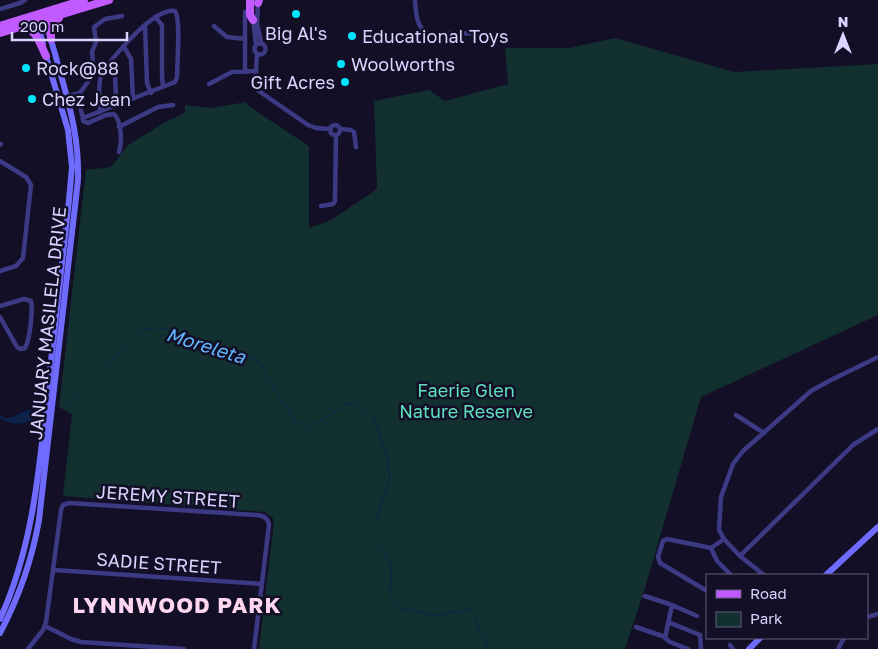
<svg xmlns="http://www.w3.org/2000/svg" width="878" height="649" font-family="'Golos Text',sans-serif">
	<rect width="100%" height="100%" fill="#130f26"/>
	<path fill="#12302f" d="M615 38 734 72 878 64V315L701 397 644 591 625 649H259L274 522 272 517 264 512 63 496 72 414 59 407 86 170 111 167 128 145 167 121 185 113V105L211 108 246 102 247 105 309 146V228L331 220 377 189 374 101 429 90 445 101 508 84 505 48H569Z"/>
	<path fill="#0c2248" d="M28 410 34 411 38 415C28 425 12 427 0 418V414L4 418H9Z"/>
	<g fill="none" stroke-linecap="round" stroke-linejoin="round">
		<path stroke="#0c2248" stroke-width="1" d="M102 375C110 365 131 335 141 330 148 327 157 328 165 329L247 355 261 364 268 379 296 422 309 428 347 404H355L374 417 388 459 390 482 374 523
			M63 406H67L80 394
			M373 536 377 541 392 567 390 595 401 608 435 616 470 609 489 649"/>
		<path stroke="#3d3a85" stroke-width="4.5" d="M415 0C416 13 416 27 428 34L491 33
			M258 1 257 23 261 43
			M0 9 20 3 25 0
			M245 12V72
			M155 17 162 25V76L163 87
			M253 19 256 45
			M145 25 147 83 151 93
			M214 26 227 37 245 39
			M254.5 49a5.5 5.5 0 1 1 11 0a5.5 5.5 0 1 1-11 0Z
			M124 47 131 59 133 99
			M257 53 256 71 253 84 256 89 308 125 316 128 331 129
			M106 67 115 76 116 97 119 105
			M209 84 232 72 256 71
			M77 94 83 118 175 82 177 77C177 65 181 19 175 11 153 8 116 54 103 71 97 82 100 99 100 112
			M59 98 80 93 94 73 92 52 96 42 94 27 105 19 122 16
			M83 118V121L88 123 106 115 114 114C122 122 122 142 119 152
			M330 130a5 5 0 1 1 10 0a5 5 0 1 1-10 0Z
			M119 127 158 107 173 105
			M340 129 351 130 354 132 356 147
			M0 145 1 144
			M0 161 26 177 31 185 23 258 16 266 0 271
			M321 206 333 204 335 201 336 135
			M0 306 24 299 31 301C33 310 30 340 25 348L20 349 17 347 0 317
			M736 415 764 433
			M711 548 717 561 731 575
			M740 556 853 445 878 429
			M54 570 262 584
			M764 575 740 556 724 539 719 530 721 497 733 464 743 451 811 391 829 381 878 357
			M707 591 660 563 658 557 663 541 667 539 711 548 724 539
			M645 596 672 605 665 638 670 642 688 649
			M672 605 697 616
			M867 617 878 614
			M668 622 700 635 701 649
			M45 626 71 639 81 642 184 649
			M636 627 665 637
			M730 645 733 649
			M28 649 43 630 46 622 61 510 63 505 69 503 257 515C264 516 268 518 269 525L254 649
			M838 649 844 638"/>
		<path stroke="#6f6bff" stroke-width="6" d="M36 17 43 44
			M826 575 878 527
			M0 619C32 549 39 473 47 397 54 331 62 266 69 200L72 167 68 130 45 53
			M0 633C19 597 32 560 39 520L78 180C79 142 72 115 62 79 56 58 51 37 43 16
			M749 649 760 638"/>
		<path stroke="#c25bff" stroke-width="8" d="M250 0V15L253 20
			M258 3 259 0
			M0 26 84 0
			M22 27C37 29 40 44 46 56
			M0 33 109 0
			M51 39V25L59 18"/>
	</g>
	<g fill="#00e5ff" stroke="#130f26" stroke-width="2">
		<circle cx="296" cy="14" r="5"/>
		<circle cx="352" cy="36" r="5"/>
		<circle cx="341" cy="64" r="5"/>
		<circle cx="26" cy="68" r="5"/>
		<circle cx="345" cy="82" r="5"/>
		<circle cx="32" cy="99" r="5"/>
	</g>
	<g text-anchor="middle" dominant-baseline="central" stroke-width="5" stroke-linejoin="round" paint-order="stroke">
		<g font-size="18" fill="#d9d4ff" stroke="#130f26" text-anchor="start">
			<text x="296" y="33" text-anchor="middle">Big Al's</text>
			<text x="362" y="36">Educational Toys</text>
			<text x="351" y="64">Woolworths</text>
			<text x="36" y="68">Rock@88</text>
			<text x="335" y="82" text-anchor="end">Gift Acres</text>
			<text x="42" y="99">Chez Jean</text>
		</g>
		<g font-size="18" fill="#d9d4ff" stroke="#130f26">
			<text transform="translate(47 323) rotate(-84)">JANUARY MASILELA DRIVE</text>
			<text transform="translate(168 496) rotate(4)">JEREMY STREET</text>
			<text transform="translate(159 563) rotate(4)">SADIE STREET</text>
		</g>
		<g font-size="18" fill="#5fe0c0" stroke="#130f26">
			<text x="466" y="390">Faerie Glen<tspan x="466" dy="21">Nature Reserve</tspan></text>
		</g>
		<g font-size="19" font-style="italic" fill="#62b6ff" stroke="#130f26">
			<text transform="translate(206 345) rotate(17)">Moreleta</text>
		</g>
		<g font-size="22" font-weight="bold" letter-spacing="1" fill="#ffd6f0" stroke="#130f26">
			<text x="177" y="604">LYNNWOOD PARK</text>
		</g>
	</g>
	<rect x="706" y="574" width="162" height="65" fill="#130f26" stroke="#625e7d"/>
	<rect x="716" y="590" width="25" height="8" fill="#c25bff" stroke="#625e7d"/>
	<text x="750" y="599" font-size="15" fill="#d9d4ff">Road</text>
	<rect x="716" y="612" width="25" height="15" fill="#12302f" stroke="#625e7d"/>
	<text x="750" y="624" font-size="15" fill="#d9d4ff">Park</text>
	<g transform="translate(843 35)" stroke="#130f26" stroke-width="4" paint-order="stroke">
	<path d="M0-4L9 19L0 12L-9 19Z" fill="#d9d4ff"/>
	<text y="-8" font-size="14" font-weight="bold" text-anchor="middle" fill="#d9d4ff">N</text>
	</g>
	<path d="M12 32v8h115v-8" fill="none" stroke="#d9d4ff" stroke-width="2.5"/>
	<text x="20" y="32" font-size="15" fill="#d9d4ff" stroke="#130f26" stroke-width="4" paint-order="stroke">200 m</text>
</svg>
